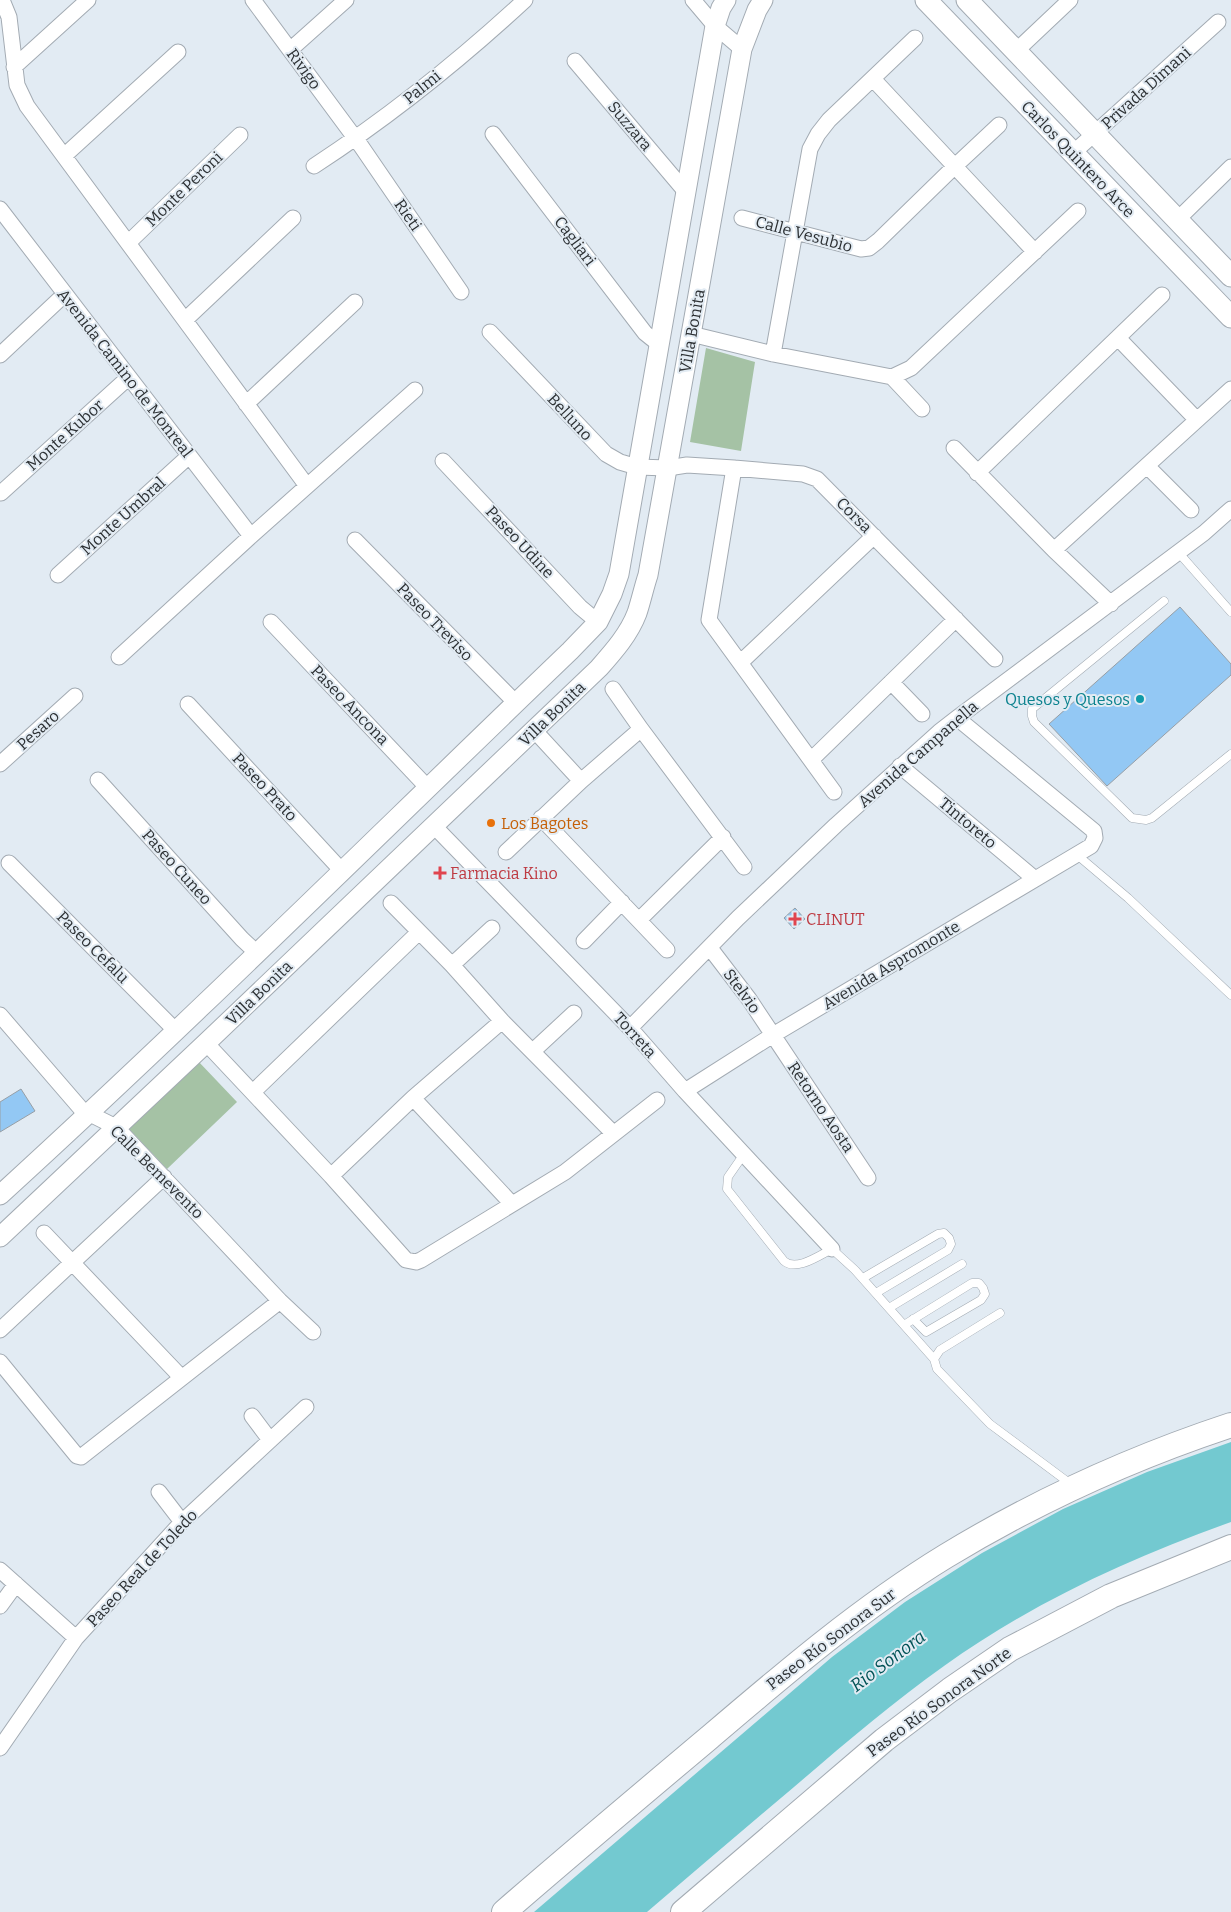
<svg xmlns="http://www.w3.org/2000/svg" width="1231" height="1912" font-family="Bitter,serif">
	<rect width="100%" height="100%" fill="#e2ebf3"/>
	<path fill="#a5c2a5" d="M706 348 755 362 741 451 690 442Z
		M198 1061 237 1102 167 1169 128 1128Z"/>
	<path fill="#73c9d0" d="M1231 1442V1522C1130 1558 1032 1603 944 1666 892 1703 843 1745 794 1787 745 1828 696 1870 647 1912H534L832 1657 905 1602 982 1553 1063 1509 1147 1472Z"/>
	<path fill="#93c8f4" stroke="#979fa6" d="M1180 607 1231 664V675L1107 786 1049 724Z
		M795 908 805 919 794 929 784 918Z
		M21 1089 35 1111 0 1132V1102Z"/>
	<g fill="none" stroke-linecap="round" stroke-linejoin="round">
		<defs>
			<path id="service" d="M1178 552 1231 612
				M1164 601 1032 709V716L1034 722 1132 818 1146 820 1152 818 1231 754
				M1076 854 1128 898 1231 995
				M744 1154 728 1177 727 1189 784 1261C796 1272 820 1255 832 1249L855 1270 934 1359
				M863 1278 938 1234 944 1233 949 1238 951 1244 948 1250 876 1293
				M889 1308 962 1264
				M1000 1313 940 1350 934 1359 937 1369 990 1424 1072 1485
				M904 1325 972 1283H979L983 1288 985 1294 981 1300 926 1332 913 1319"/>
			<path id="minor" d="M2 0 9 17 17 85 27 106 307 486
				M253 0 361 146 461 292
				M693 0 715 26 742 49
				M290 50 346 0
				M1016 51 1070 0
				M575 61 685 191
				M14 67 88 0
				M873 79 1035 252
				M493 134 645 333 660 345
				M1073 153 1218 22
				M64 156 178 52
				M314 166C389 117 459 61 525 0
				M0 209 251 536
				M742 218 861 249 869 248 878 241 954 167 999 125
				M1177 220 1231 167
				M128 243 240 135
				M185 320 293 218
				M490 332 606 454 620 462 637 467 668 468 687 465 734 468 803 474 817 479 995 659
				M691 334 773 354 892 377 922 409
				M1118 338 1197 420
				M773 354 810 149 818 134 829 120 915 38
				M0 355 65 294
				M892 377 911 368 1078 211
				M246 404 355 302
				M954 448 1054 550 1111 604
				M443 461 580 607 598 622
				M1147 466 1191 510
				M734 468 709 620 834 792
				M977 473 1162 295
				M1 493 129 377
				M355 540 516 703
				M1054 550 1231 389
				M58 575 189 456
				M271 622 428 788
				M119 657 251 536 415 390
				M741 662 874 536
				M891 682 922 714
				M613 689 641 729 744 867
				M188 704 342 871
				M534 730 581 781
				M811 760 956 619
				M0 764 75 696
				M900 766 1035 879
				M98 780 242 939 257 953
				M541 818 667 950
				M434 826 630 1028 685 1091 832 1249
				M506 852 581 781 641 729
				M9 863 176 1031
				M391 903 452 965 502 1021 613 1133
				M639 920 723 837
				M584 941 622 902
				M710 948 749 999 868 1178
				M452 965 492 928
				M0 1015 82 1110 116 1127 280 1301 313 1332
				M630 1028 738 918 836 825 939 732 957 718 1204 533 1231 509
				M206 1043 331 1176 406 1260 416 1262 421 1260 565 1172 657 1100
				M533 1051 574 1013
				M685 1091 773 1035 1091 846 1095 838 1094 831 957 718
				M253 1092 419 932
				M413 1098 512 1204
				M331 1176 413 1098 502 1021
				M44 1233 181 1377
				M0 1330 164 1177
				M0 1362 77 1456 81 1457 280 1301
				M252 1416 270 1440
				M159 1492 182 1522
				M0 1570 76 1638
				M0 1606 16 1584
				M0 1748 76 1638 182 1522 306 1407"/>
			<path id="tertiary" d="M0 1195C194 1018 380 833 570 651L598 622 612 594 619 574 715 26 721 8 726 0
				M0 1237 206 1043 599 668C614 651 629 634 637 613 641 601 644 587 648 575L742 49 757 10 763 0"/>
			<path id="secondary" d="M926 0 1231 317
				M967 0 1231 276"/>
			<path id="primary" d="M504 1912C572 1853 641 1795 710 1737 785 1673 861 1608 946 1556 1035 1502 1131 1458 1231 1425
				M683 1912 884 1740 950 1690 1010 1649 1111 1596 1231 1547"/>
		</defs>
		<use href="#service" stroke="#a3abb3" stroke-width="9"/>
		<use href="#minor" stroke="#a3abb3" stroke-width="17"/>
		<use href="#tertiary" stroke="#a3abb3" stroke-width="21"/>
		<use href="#secondary" stroke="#a3abb3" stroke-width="23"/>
		<use href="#primary" stroke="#a3abb3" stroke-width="26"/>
		<use href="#service" stroke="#fff" stroke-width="8"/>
		<use href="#minor" stroke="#fff" stroke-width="15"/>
		<use href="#tertiary" stroke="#fff" stroke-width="19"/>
		<use href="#secondary" stroke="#fff" stroke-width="21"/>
		<use href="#primary" stroke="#fff" stroke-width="24"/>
	</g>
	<circle fill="#0f9aa8" stroke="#e2ebf3" stroke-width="2" cx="1140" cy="699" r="5"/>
	<circle fill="#e8710a" stroke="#e2ebf3" stroke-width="2" cx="491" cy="823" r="5"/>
	<g fill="#e0444e" stroke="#e2ebf3" stroke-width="2">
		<path d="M437.5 865.5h5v5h5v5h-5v5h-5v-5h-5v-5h5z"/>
		<path d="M792.5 911.5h5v5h5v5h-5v5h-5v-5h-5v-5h5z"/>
	</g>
	<g text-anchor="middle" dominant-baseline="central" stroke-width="4" stroke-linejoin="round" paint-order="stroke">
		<g font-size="16" fill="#2c3033" stroke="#e2ebf3">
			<text transform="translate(304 69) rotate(54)">Rivigo</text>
			<text transform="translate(422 87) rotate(-39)">Palmi</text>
			<text transform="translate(1146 88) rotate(-42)">Privada Dimani</text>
			<text transform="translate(630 126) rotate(50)">Suzzara</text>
			<text transform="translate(1078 159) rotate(46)">Carlos Quintero Arce</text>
			<text transform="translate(184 189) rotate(-44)">Monte Peroni</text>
			<text transform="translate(408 215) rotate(55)">Rieti</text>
			<text transform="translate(804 234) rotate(15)">Calle Vesubio</text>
			<text transform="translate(575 241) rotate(53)">Cagliari</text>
			<text transform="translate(692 331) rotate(-80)">Villa Bonita</text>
			<text transform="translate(125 373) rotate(52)">Avenida Camino de Monreal</text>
			<text transform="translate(570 417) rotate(47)">Belluno</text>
			<text transform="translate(65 435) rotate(-42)">Monte Kubor</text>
			<text transform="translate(854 515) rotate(45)">Corsa</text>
			<text transform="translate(123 516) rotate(-42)">Monte Umbral</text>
			<text transform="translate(520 542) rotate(47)">Paseo Udine</text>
			<text transform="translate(435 622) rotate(46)">Paseo Treviso</text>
			<text transform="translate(350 705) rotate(46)">Paseo Ancona</text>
			<text transform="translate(552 714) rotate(-44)">Villa Bonita</text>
			<text transform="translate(38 730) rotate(-42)">Pesaro</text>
			<text transform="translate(918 754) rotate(-41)">Avenida Campanella</text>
			<text transform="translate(265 787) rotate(47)">Paseo Prato</text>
			<text transform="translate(968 823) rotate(40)">Tintoreto</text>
			<text transform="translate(177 867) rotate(48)">Paseo Cuneo</text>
			<text transform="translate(93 947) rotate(45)">Paseo Cefalu</text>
			<text transform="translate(891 965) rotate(-31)">Avenida Aspromonte</text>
			<text transform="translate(742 991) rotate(54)">Stelvio</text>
			<text transform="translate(259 993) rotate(-44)">Villa Bonita</text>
			<text transform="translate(635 1035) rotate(48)">Torreta</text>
			<text transform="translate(821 1107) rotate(56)">Retorno Aosta</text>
			<text transform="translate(157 1172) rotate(45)">Calle Bemevento</text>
			<text transform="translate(142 1568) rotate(-47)">Paseo Real de Toledo</text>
			<text transform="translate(831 1639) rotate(-37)">Paseo Río Sonora Sur</text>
			<text transform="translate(939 1702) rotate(-36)">Paseo Río Sonora Norte</text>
		</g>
		<g font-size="16" fill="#0d838f" stroke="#e2ebf3" text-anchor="end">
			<text x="1130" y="699">Quesos y Quesos</text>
		</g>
		<g font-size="16" fill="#c56008" stroke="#e2ebf3" text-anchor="start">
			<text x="501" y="823">Los Bagotes</text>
		</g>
		<g font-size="16" fill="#be3a42" stroke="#e2ebf3" text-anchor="start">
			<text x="450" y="873">Farmacia Kino</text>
			<text x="806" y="919">CLINUT</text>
		</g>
		<g font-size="18" font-style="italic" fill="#005256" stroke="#e2ebf3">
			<text transform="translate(888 1661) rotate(-37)">Rio Sonora</text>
		</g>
	</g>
</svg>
